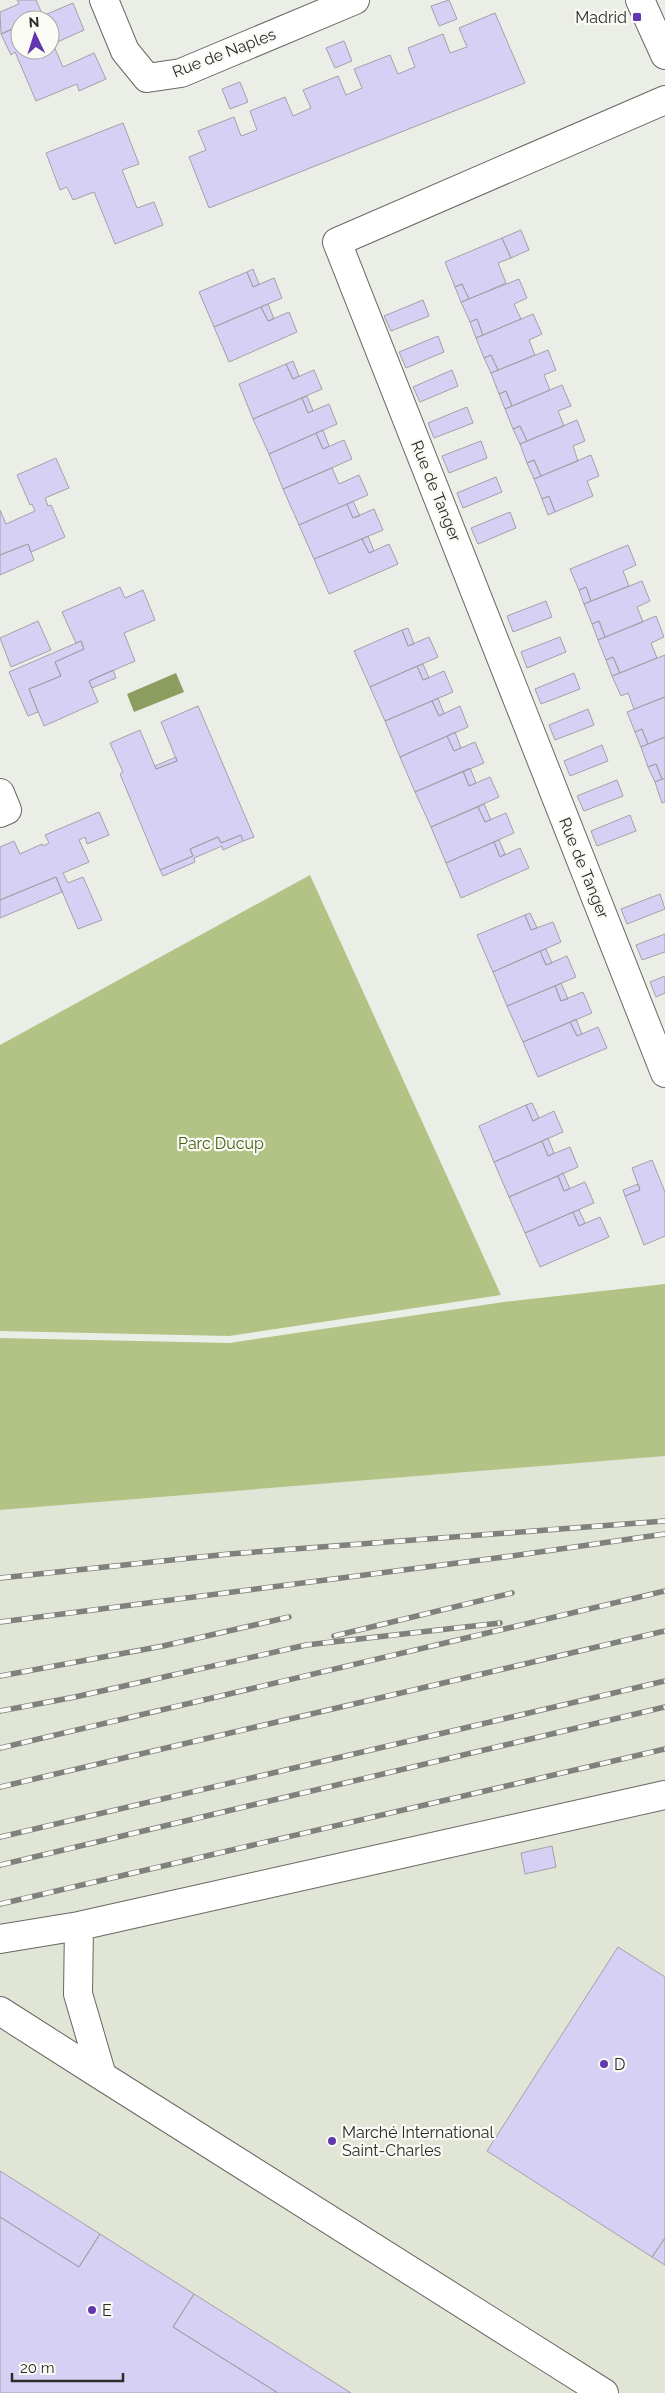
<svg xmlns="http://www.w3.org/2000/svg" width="665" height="2393" font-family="Raleway,sans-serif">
	<rect width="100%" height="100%" fill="#ebeee7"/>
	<path fill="#e0e5d6" d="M665 1456V2393H0V1510Z"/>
	<path fill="#b2c385" d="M310 875 501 1295 229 1336 0 1331V1045Z
		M665 1284V1456L0 1510V1338L229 1343 504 1302Z"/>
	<path fill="#8c9d5f" d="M176 673 184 692 134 712 127 694Z"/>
	<path fill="#d7d0f5" stroke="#a2a1a8" d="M17 0H36L43 16 33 20H20V26L1 34 0 12 19 4Z
		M449 0 457 19 439 26 431 6Z
		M73 3 84 30 53 44 63 67 94 53 106 79 79 91 77 84 36 101 15 52 11 55 1 34 20 25V50H50V20H33Z
		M495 13 525 83 209 208 189 157 206 150 198 131 234 117 241 136 257 130 250 111 285 97 293 116 311 108 303 90 338 76 346 95 362 88 354 69 390 55 398 74 415 67 408 48 443 34 450 53 467 47 459 28Z
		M344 41 352 61 335 68 326 48Z
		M240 82 248 102 230 109 222 89Z
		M123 123 139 164 122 170 137 208 154 202 163 225 115 244 94 192 73 200 67 187 60 190 46 153Z
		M521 230 529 250 511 258 502 238Z
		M502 238 511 258 498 263 506 283 469 299 462 284 455 287 445 262Z
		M253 269 259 284 253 287 247 272Z
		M247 272 253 287 274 278 282 298 214 327 199 292Z
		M519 279 527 298 514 304 521 319 483 335 477 319 470 322 461 302Z
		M462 284 469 299 461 302 455 287Z
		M423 300 429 316 391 331 384 316Z
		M268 304 274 319 268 321 261 307Z
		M261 307 268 321 289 312 297 332 229 362 214 327Z
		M533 314 542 334 529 340 535 355 498 370 491 355 484 358 476 338Z
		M477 319 483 335 476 338 470 322Z
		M438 336 444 352 406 368 399 352Z
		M548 350 556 370 544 375 550 390 512 406 506 391 499 394 491 373Z
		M491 355 498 370 491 373 484 358Z
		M293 361 299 376 293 379 286 364Z
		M286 364 293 379 314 370 322 389 253 419 239 384Z
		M452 370 458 386 420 402 413 387Z
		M562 385 571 406 558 411 564 426 527 441 520 426 513 429 505 409Z
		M506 391 512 406 505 409 499 394Z
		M307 396 313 411 308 413 302 398Z
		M302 398 308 413 329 404 337 424 269 454 253 419Z
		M467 407 473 423 434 438 428 423Z
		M577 420 585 441 573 446 578 461 541 476 534 460 527 463 520 444Z
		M520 426 527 441 520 444 513 429Z
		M323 430 329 446 323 449 316 433Z
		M316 433 323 449 344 440 352 459 283 489 269 454Z
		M481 441 487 458 449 473 442 456Z
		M591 455 599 476 587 481 593 496 555 512 549 496 542 499 534 479Z
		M56 458 69 488 45 498 48 506 51 505 65 537 31 552 28 544 0 555V510L6 524 35 511 32 504 30 505 17 475Z
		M534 460 541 476 534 479 527 463Z
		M332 468 339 484 359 475 368 495 299 525 283 489Z
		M496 477 502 492 463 508 457 493Z
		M549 496 555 512 548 515 542 499Z
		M353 501 360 516 353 518 347 504Z
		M347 504 353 518 374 509 383 530 314 559 299 525Z
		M510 512 516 528 478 544 471 528Z
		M368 536 374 551 369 553 362 539Z
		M362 539 369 553 389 544 398 564 329 594 314 559Z
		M28 544 34 560 0 575V555Z
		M628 545 636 565 623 571 629 586 591 601 586 587 579 590 570 569Z
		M642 581 650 601 637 607 643 622 605 637 599 621 592 624 584 604Z
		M120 587 125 598 143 590 155 620 124 633 135 661 89 681 98 702 44 726 29 689 61 676 55 662 84 649 81 641 76 643 62 612Z
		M586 587 591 601 584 604 579 590Z
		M546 601 552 617 513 632 507 616Z
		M656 616 664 637 651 643 657 658 620 673 613 657 606 660 598 640Z
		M38 621 51 650 11 667 0 638Z
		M599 621 605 637 598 640 592 624Z
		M408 628 414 644 408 646 402 630Z
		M402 630 408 646 429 637 438 657 370 687 354 651Z
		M560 637 566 652 527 668 521 652Z
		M81 641 84 649 55 662 61 676 29 689 38 712 28 716 9 672Z
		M665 655V697L634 709 628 693 621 696 612 676Z
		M613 657 620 673 612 676 606 660Z
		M423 664 429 678 423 680 417 666Z
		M417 666 423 680 444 671 453 692 385 721 370 687Z
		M113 670 116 678 92 688 89 681Z
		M574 673 580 689 541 704 535 689Z
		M665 697V737L648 744 642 729 635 732 627 712Z
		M438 698 444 713 439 716 432 701Z
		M432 701 439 716 460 706 468 727 400 757 385 721Z
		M198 706 254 837 243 841 241 835 221 843 218 837 190 849 193 856 160 870 120 774 123 772 110 743 140 730 156 769 177 761 161 722Z
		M588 709 594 725 555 740 549 725Z
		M642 729 648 744 641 747 635 732Z
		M455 732 461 748 454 751 447 736Z
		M447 736 454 751 475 742 484 763 415 792 400 757Z
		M665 737V778L662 779 656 764 648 767 641 747Z
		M602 745 608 761 570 776 564 761Z
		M176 757 177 761 156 769 155 766Z
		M656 764 662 779 655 782 648 767Z
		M470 768 476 783 469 786 463 771Z
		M463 771 469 786 490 777 499 797 431 827 415 792Z
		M665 778V802L662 803 655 782Z
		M617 780 623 796 584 811 577 796Z
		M484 804 491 820 485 822 478 807Z
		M478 807 485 822 506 813 514 833 446 863 431 827Z
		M99 812 109 835 87 844 85 837 79 840 89 862 63 873 68 883 83 877 102 920 78 929 56 877 0 900V847L14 841 20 854 42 844 43 846 49 843 45 835Z
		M630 815 636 831 597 846 591 831Z
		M241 835 243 841 223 850 222 846 194 858 195 862 163 876 160 870 193 856 190 849 218 837 221 843Z
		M499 840 505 854 500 857 494 842Z
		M494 842 500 857 520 848 529 868 461 898 446 863Z
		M56 877 62 892 0 918V900Z
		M660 894 665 909 627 924 621 909Z
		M530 913 537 928 531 930 525 915Z
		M525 915 531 930 553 922 561 942 493 972 477 935Z
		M665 934V952L642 960 636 945Z
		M546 949 552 963 546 965 540 951Z
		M540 951 546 965 567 956 576 977 507 1006 493 972Z
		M665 976V993L656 997 650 982Z
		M561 983 568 999 561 1001 555 986Z
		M555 986 561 1001 583 992 592 1013 523 1042 507 1006Z
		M576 1019 582 1034 577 1036 570 1022Z
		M570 1022 577 1036 598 1027 607 1048 538 1077 523 1042Z
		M532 1103 539 1118 533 1121 526 1105Z
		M526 1105 533 1121 554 1111 563 1132 494 1162 479 1126Z
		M548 1138 554 1153 548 1156 542 1141Z
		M542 1141 548 1156 570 1147 578 1167 509 1197 494 1162Z
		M652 1160 665 1192V1236L644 1245 625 1196 640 1190 632 1168Z
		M563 1173 570 1189 564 1191 558 1176Z
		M558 1176 564 1191 585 1182 594 1203 525 1233 509 1197Z
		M638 1184 640 1190 625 1196 623 1190Z
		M579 1210 585 1223 579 1226 573 1212Z
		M573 1212 579 1226 600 1217 609 1237 540 1267 525 1233Z
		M552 1846 556 1867 525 1874 521 1853Z
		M618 1947 665 1977V2238L652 2257 487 2151Z
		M0 2171 100 2234 79 2267 0 2217Z
		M0 2217 79 2267 100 2234 194 2294 173 2327 278 2393H0Z
		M665 2238V2265L652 2257Z
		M194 2294 351 2393H278L173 2327Z"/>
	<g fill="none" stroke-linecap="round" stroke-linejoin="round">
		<defs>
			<path id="minor" d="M104 0 125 51 147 78 181 73 355 0
				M640 0 665 55
				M665 100 337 242 665 1073
				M0 793 7 810 0 813
				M0 1939 79 1926 665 1795
				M0 2011 102 2076 78 1994 79 1926
				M102 2076 604 2393"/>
		</defs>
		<use href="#minor" stroke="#666862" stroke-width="30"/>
		<use href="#minor" stroke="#fff" stroke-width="28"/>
		<defs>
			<path id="rail" d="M0 1578 229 1554 665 1521
				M0 1622 504 1557 665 1534
				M334 1636 512 1593
				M0 1676 163 1646 289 1617
				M0 1711 75 1697 306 1645 500 1623
				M0 1748 665 1591
				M0 1787 665 1631
				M0 1837 665 1681
				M0 1865 665 1707
				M0 1904 665 1749"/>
		</defs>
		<use href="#rail" stroke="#7f817d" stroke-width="5.5"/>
		<use href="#rail" stroke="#f9fbf4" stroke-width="4" stroke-dasharray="11" stroke-linecap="butt"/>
	</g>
	<g fill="#6136ae" stroke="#f9fbf4" stroke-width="2">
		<rect x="632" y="12" width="10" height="10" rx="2.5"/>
		<circle cx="604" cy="2064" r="5"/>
		<circle cx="332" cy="2141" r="5"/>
		<circle cx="92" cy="2310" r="5"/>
	</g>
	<g text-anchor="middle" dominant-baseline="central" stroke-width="4.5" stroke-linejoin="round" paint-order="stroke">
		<g font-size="16" fill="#2b2b29" stroke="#f9fbf4" text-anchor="start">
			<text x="627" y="17" text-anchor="end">Madrid</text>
			<text x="614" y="2064">D</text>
			<text x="342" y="2132">Marché International<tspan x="342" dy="18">Saint-Charles</tspan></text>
			<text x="102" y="2310">E</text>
		</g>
		<g font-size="16" fill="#2b2b29" stroke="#f9fbf4">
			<text transform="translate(224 53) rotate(-21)">Rue de Naples</text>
			<text transform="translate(436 491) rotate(68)">Rue de Tanger</text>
			<text transform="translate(584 868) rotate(68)">Rue de Tanger</text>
		</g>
		<g font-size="16" fill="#4d5c18" stroke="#f9fbf4">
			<text x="221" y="1143">Parc Ducup</text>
		</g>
	</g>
	<g transform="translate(35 35) rotate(356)"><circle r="24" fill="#f9fbf4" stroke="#a7a8a3"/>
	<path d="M0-4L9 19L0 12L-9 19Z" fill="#6136ae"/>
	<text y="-8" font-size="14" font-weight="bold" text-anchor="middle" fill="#2b2b29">N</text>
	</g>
	<path d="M12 2373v8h111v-8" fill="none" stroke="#2b2b29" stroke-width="2.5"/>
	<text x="20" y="2373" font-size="15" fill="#2b2b29" stroke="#f9fbf4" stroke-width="4" paint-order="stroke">20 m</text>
</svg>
